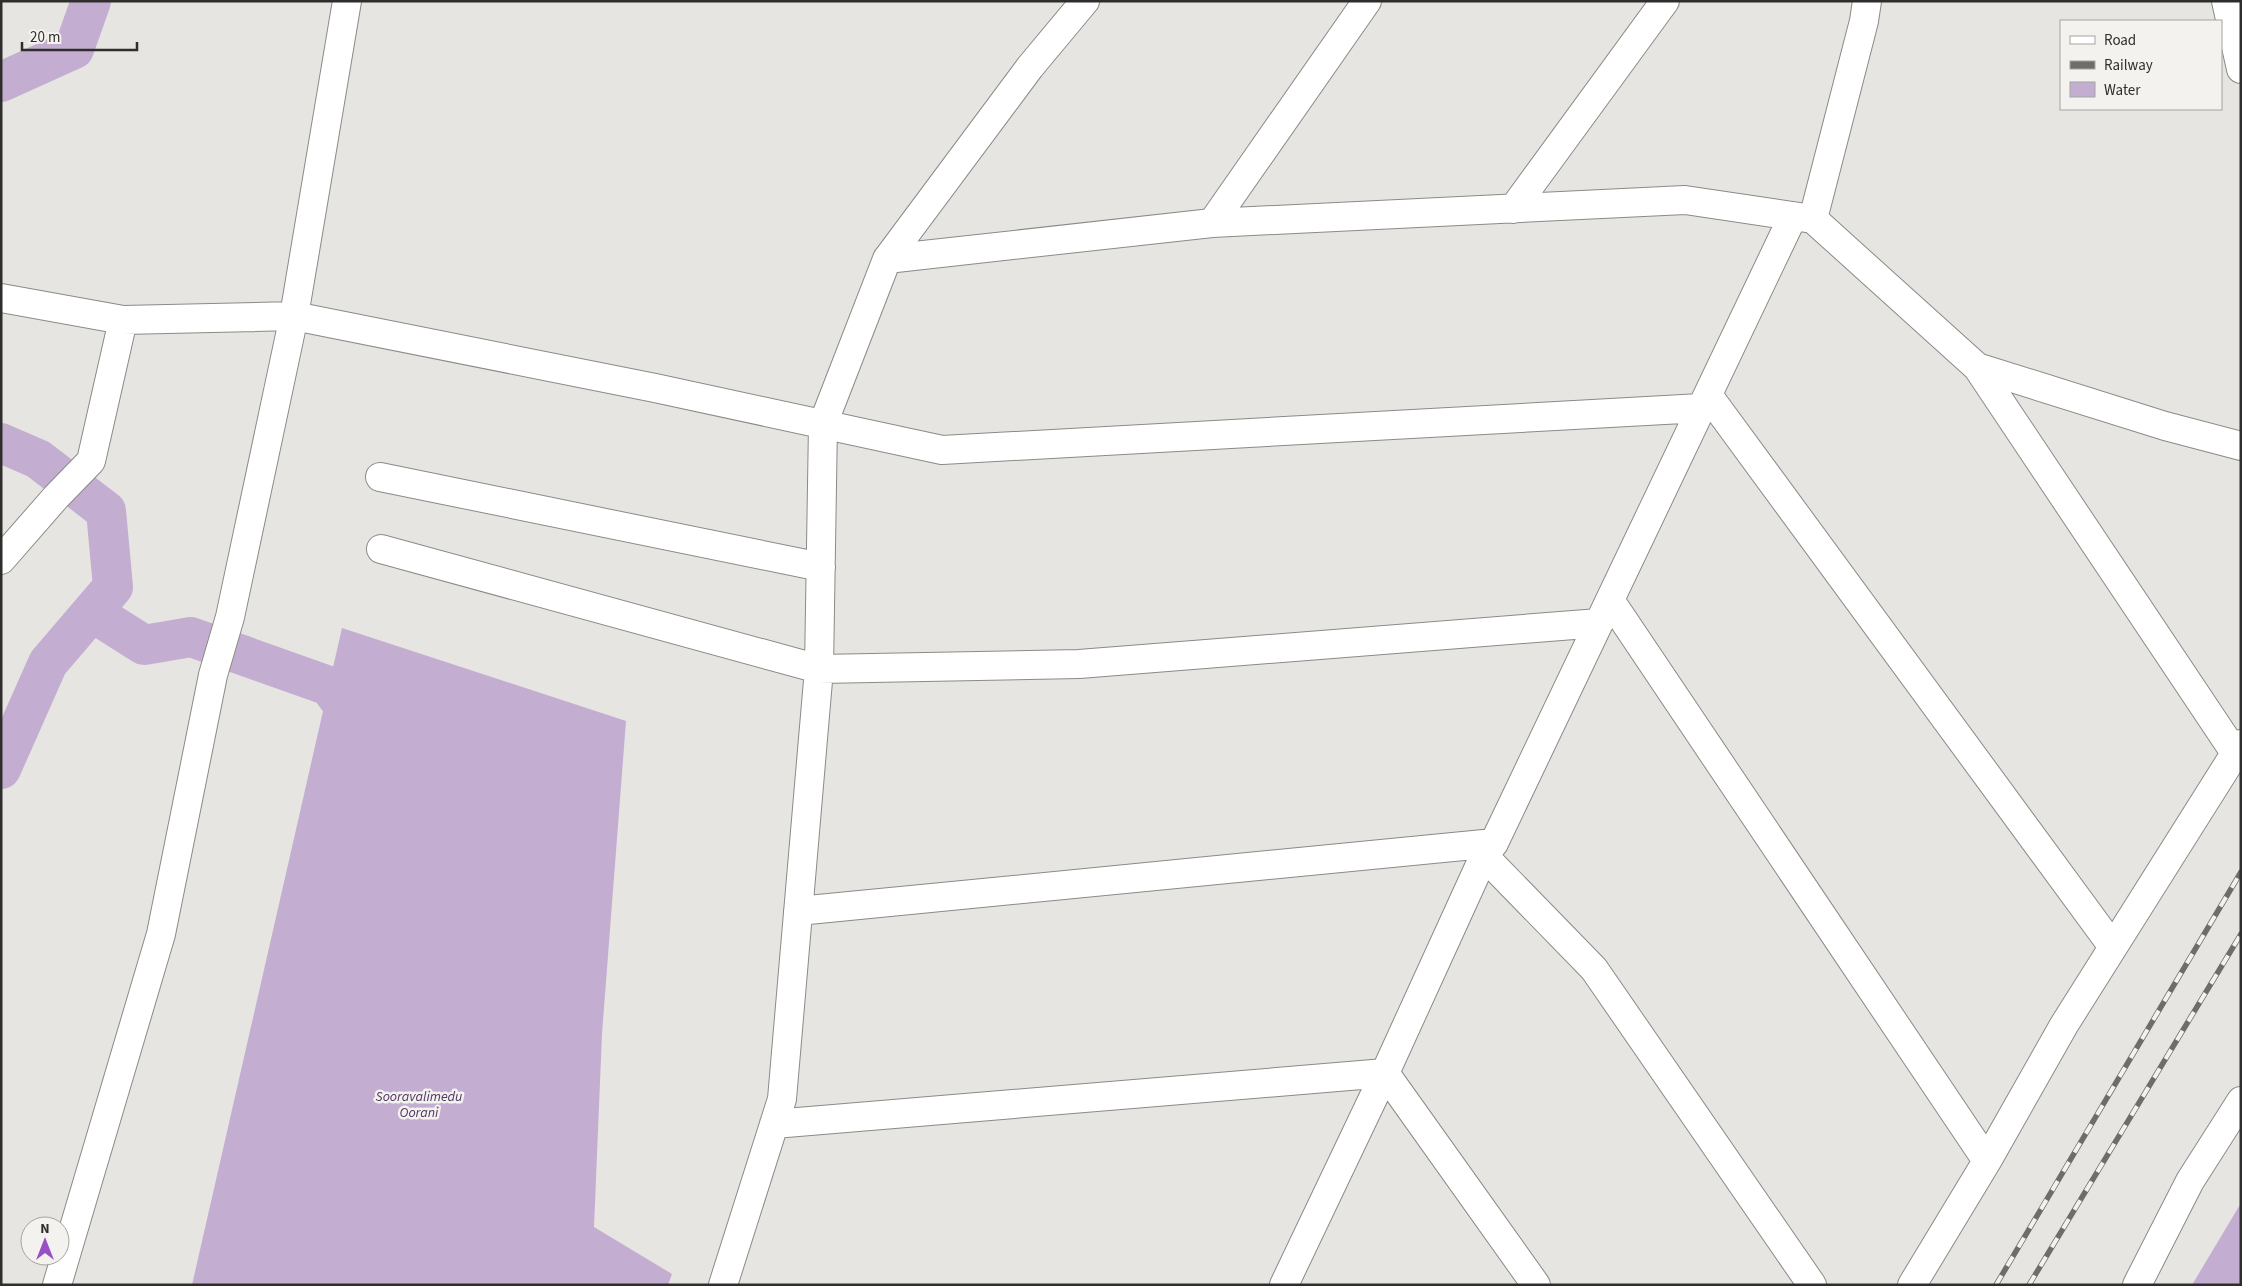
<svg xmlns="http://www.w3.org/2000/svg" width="2242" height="1286" font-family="'Source Sans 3',sans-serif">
	<rect width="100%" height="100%" fill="#e6e5e1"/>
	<path fill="#c3aed2" d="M342 628 626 721 602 1034 594 1227 672 1274 668 1285H192Z
		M2241 1203V1285H2192Z"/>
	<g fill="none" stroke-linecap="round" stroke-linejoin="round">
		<path stroke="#c3aed2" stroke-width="40" d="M1 82 74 49 91 1
			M1 443 38 459 106 511 113 587 48 663 1 769
			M92 612 144 645 191 637 329 686 362 730"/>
		<defs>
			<path id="minor" d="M2226 1 2241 69
				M1513 209 1665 1
				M1813 219 1977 367 2165 426 2241 446
				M1212 223 1367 1
				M887 259 1030 67 1085 1
				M1 298 123 320 294 316 655 388 942 450 1701 408
				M1977 367 2235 753
				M1708 395 2113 947
				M380 477 821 567
				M381 549 819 669 1079 664 1599 623
				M1 560 56 497 91 461 123 320
				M1610 600 1987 1161
				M1484 856 1594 969 1812 1285
				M798 911 1494 843
				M774 1124 1385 1073 1536 1285
				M57 1285 161 934 213 675 230 617 294 316 347 1
				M723 1285 782 1099 819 669 823 424 887 259 1212 223 1685 200 1813 219 1864 21 1867 1
				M1284 1285 1385 1073 1484 856 1494 843 1793 216
				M1912 1285 1987 1161 2064 1025 2241 744"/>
			<path id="tertiary" d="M2137 1285 2190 1181 2241 1101"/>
		</defs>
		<use href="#minor" stroke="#8b8a86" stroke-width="30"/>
		<use href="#tertiary" stroke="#8b8a86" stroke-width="30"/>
		<use href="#minor" stroke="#fff" stroke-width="28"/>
		<use href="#tertiary" stroke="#fff" stroke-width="28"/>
		<defs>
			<path id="rail" d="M1996 1285 2241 872
				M2029 1285 2241 934"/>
		</defs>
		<use href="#rail" stroke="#6e6d6b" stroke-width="5.5"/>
		<use href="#rail" stroke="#f4f2ee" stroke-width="4" stroke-dasharray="11" stroke-linecap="butt"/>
	</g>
	<g text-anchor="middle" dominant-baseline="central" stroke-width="5" stroke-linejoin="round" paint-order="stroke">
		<g font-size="14" font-style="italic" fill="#543767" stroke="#f4f2ee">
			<text x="419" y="1097">Sooravalimedu<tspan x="419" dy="16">Oorani</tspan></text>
		</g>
	</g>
	<rect width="2242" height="1286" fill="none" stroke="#2f2e2d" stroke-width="5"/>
	<rect x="2060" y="20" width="162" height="90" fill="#f4f2ee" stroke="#a5a4a1"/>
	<rect x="2070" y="36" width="25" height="8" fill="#ffffff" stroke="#a5a4a1"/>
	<text x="2104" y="45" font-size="15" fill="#2f2e2d">Road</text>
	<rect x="2070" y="61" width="25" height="8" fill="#6e6d6b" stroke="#a5a4a1"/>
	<text x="2104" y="70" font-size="15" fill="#2f2e2d">Railway</text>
	<rect x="2070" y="82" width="25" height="15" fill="#c3aed2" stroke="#a5a4a1"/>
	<text x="2104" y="95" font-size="15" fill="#2f2e2d">Water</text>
	<g transform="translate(45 1241)"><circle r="24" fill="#f4f2ee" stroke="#a5a4a1"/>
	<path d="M0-4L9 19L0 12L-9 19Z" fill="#9851c4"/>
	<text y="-8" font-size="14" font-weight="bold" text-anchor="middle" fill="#2f2e2d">N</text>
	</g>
	<path d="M22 42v8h115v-8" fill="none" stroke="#2f2e2d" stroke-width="2.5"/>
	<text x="30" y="42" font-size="15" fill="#2f2e2d" stroke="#f4f2ee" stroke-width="4" paint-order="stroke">20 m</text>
</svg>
